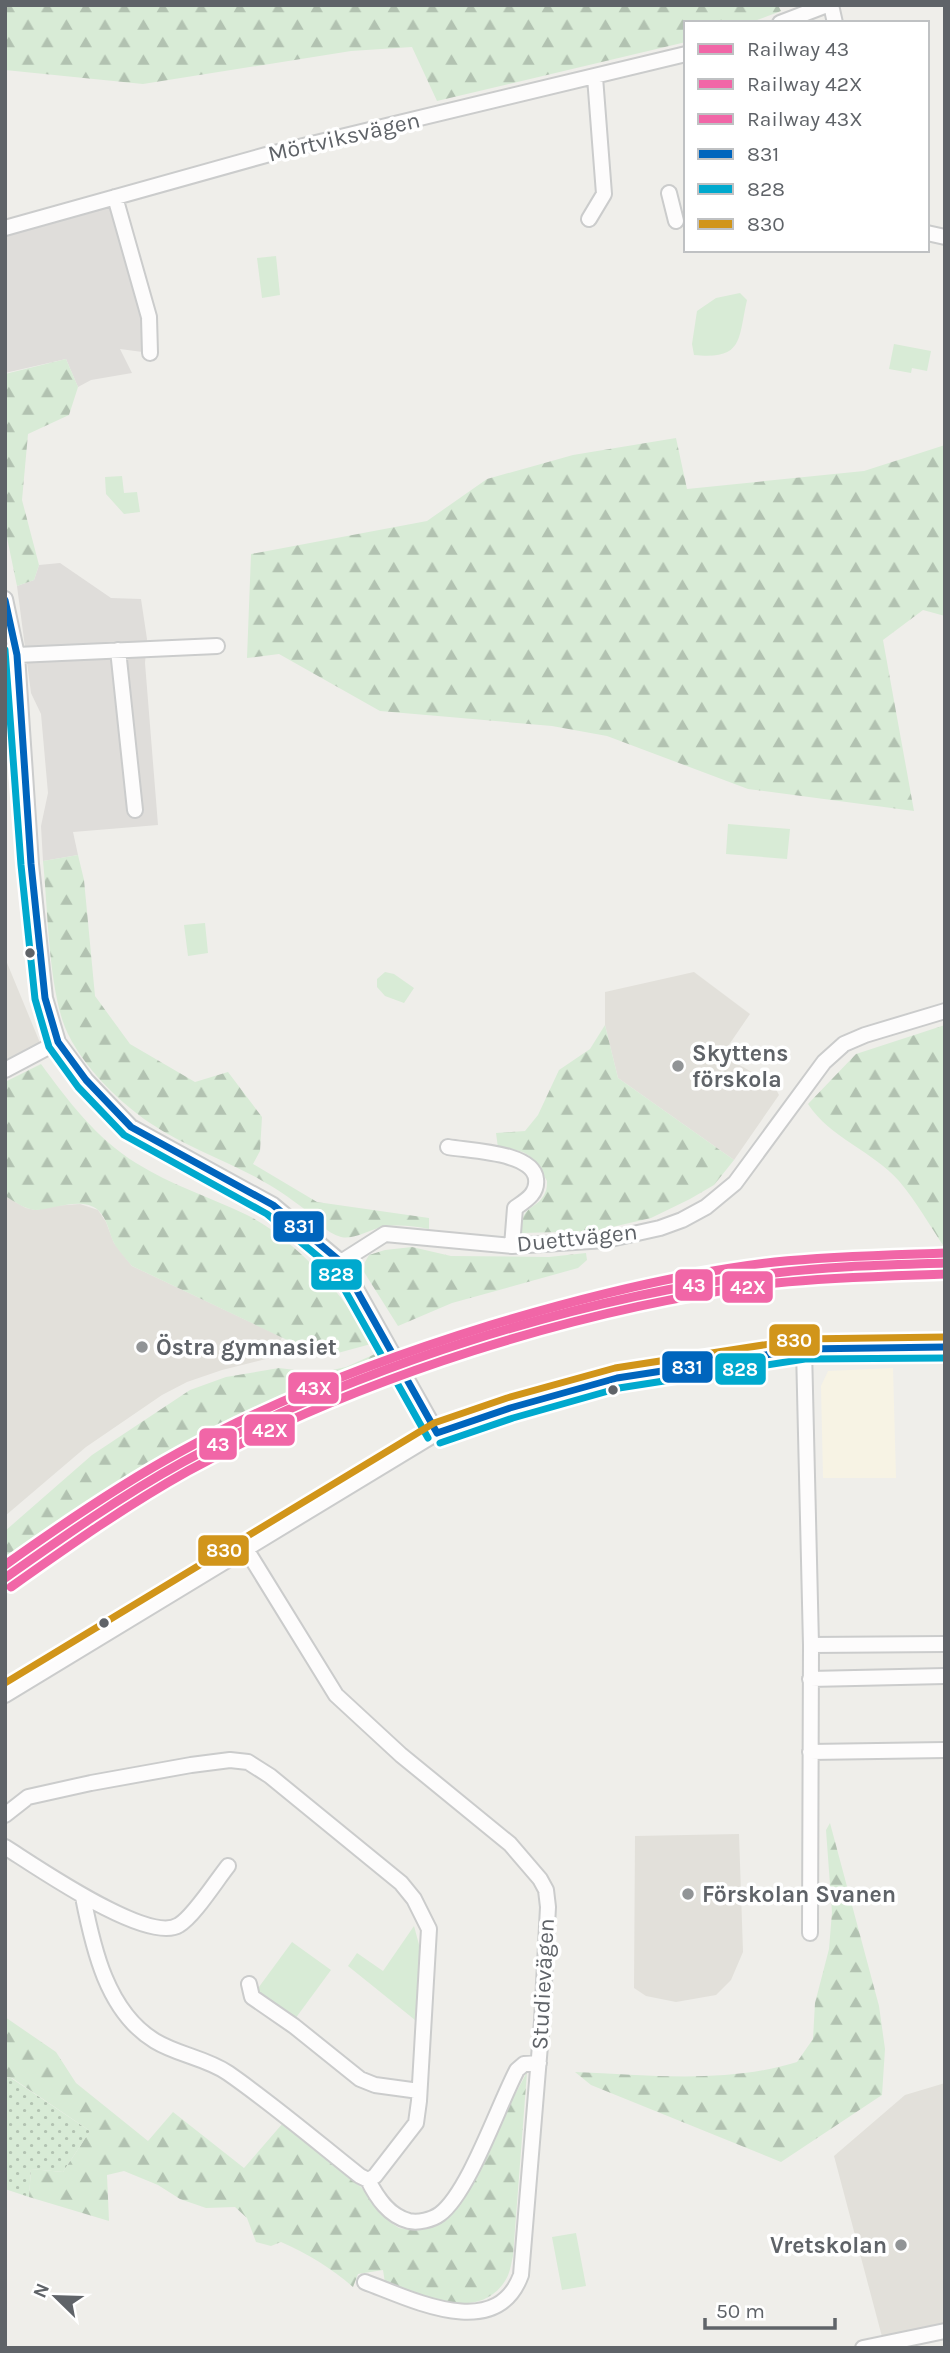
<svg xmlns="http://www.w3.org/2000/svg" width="950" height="2353" font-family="Karla,sans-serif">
	<defs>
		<pattern id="grass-dots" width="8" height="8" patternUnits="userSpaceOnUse" patternTransform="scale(1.75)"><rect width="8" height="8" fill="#d8ebd6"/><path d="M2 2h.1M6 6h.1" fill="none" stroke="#b2c2b1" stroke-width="1.8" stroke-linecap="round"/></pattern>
		<pattern id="forest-firs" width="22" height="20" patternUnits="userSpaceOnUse" patternTransform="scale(1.75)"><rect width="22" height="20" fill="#d8ebd6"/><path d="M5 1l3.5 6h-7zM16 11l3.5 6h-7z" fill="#b2c2b1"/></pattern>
	</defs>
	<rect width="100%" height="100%" fill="#efeeea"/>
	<path fill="#f7f3e4" d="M893 1368 896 1478H823L821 1386 828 1371Z"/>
	<path fill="#dfddda" d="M115 197 150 353 120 349 132 373 91 380 78 387 66 359 5 373V236Z
		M60 563 111 598 141 599 147 639 145 663 158 825 73 832 78 855 43 861 41 826 48 793 41 714 31 693 17 586 34 580 39 565Z"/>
	<path fill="#e2e0da" d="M5 958 43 1050 5 1070Z
		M694 972 750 1014 722 1055 773 1084 779 1095 734 1160 618 1078 605 1025V992Z
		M5 1196 26 1208 36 1210 52 1206 80 1204 98 1210 106 1222 114 1243 132 1266 282 1337 274 1357 222 1370 187 1382 162 1395 86 1447 5 1516Z
		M739 1834 743 1952 731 1980 716 1995 676 2002 646 1996 634 1988 635 1836Z
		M945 2083V2335L911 2348H885L834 2156 905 2095Z"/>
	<path fill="url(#grass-dots)" d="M5 2077 11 2078 90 2131 63 2172 31 2169 29 2197 5 2189Z"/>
	<path fill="url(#forest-firs)" d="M5 5H778L781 11 749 23H686V42L437 101 412 47 351 51 143 84 5 70Z
		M66 359 78 387 69 415 28 434 22 500 39 565 34 580 17 586 5 528V374Z
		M676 438 687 489 864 471 945 445V616L923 610 883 640 914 811 748 789 607 736 552 726 380 711 279 654 247 658 251 554 427 521 487 479 573 455Z
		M78 855 84 880 95 996 130 1044 195 1082 228 1072 262 1117 260 1151 253 1164 317 1202 429 1218V1229C413 1226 397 1224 382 1227 369 1230 353 1240 341 1237 326 1233 314 1218 303 1208 290 1198 274 1187 259 1179 223 1159 184 1146 150 1123 117 1101 74 1058 62 1019 48 972 48 911 43 861Z
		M605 1025 618 1078 734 1160 714 1185 690 1199 651 1218 595 1231 522 1233C519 1204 537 1211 545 1193 547 1189 547 1185 547 1181 534 1156 528 1149 498 1148L496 1133 525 1131 538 1115 559 1070 590 1049Z
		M945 1025V1248C930 1226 916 1201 899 1181 874 1152 829 1137 808 1104L856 1054Z
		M41 1064C68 1101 96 1138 136 1163 171 1185 210 1197 247 1215 295 1239 346 1296 371 1344L323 1357 132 1266C126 1259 120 1252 115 1245 109 1234 108 1219 98 1210 81 1196 52 1210 35 1210 24 1209 14 1201 5 1196V1082Z
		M412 1247 451 1256 549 1257 586 1253 587 1260 578 1268 452 1303 398 1326 364 1272 365 1262 369 1255 385 1250Z
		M375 1354 379 1365 223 1430 118 1489 5 1568V1531L92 1455 190 1390 226 1377 279 1368 319 1373 346 1367Z
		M830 1823 879 2006 885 2049 882 2095 781 2162 591 2085 575 2072C649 2075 726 2084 797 2062L813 2039 815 2003 829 1949 832 1912 826 1830Z
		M5 2017 56 2052 76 2083 148 2141 173 2112 244 2168 283 2123 362 2188 390 2222 399 2228 411 2230 424 2228 436 2225 455 2211 475 2179 494 2134 527 2072 513 2256C511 2264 510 2274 505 2281 478 2323 422 2295 385 2283L383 2270 358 2274 353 2287C330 2267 308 2254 281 2242L271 2246 256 2242 247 2218 235 2207 206 2208 180 2199 158 2185 124 2171 107 2175 109 2221 29 2197 31 2169 63 2172 90 2131 12 2078 5 2077Z"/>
	<path fill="#d8ebd6" d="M276 256 280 295 262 298 257 258Z
		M740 293 747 300C738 339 744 360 694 355L692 344 697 311 716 298Z
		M894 344 931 351 927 371 912 368 911 373 889 369Z
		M122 476 124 493 137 492 140 512 124 514 106 494 105 477Z
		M728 824 790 829 787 859 726 854Z
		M205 923 208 953 188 956 184 925Z
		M385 972 394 974 414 988 404 1003 385 996 377 987V979Z
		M414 1926 421 1952 415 2020 348 1966 357 1953 383 1971Z
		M292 1942 331 1970 295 2019 256 1991Z
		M576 2233 586 2286 562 2290 552 2237Z"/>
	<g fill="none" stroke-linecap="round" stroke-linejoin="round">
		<defs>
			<path id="street" d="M831 5 835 23
				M780 23 827 5
				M669 193 676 221
				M115 197 149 317 150 353
				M589 219 604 194 595 77
				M5 228 266 155 686 54
				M927 233 945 237
				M5 599 17 655 31 864 40 951 45 998 58 1042 86 1080 131 1127 273 1205 341 1262 437 1433
				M118 650 135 810
				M17 655 217 646
				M5 1070 58 1042
				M448 1147C470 1151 533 1152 536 1179 538 1194 525 1201 515 1208L512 1246
				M341 1262 385 1234 512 1246 606 1240 660 1228 682 1220 706 1207 735 1183 824 1062 844 1044 865 1035 945 1011
				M804 1349 811 1645 810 1933
				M246 1549 336 1695 401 1755 510 1844 540 1879 546 1890 548 1907 542 2021 521 2275C496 2343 411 2299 365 2282
				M811 1645 945 1644
				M810 1679 945 1676
				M5 1695 437 1433 510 1408 617 1378 804 1349 945 1347
				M810 1752 945 1750
				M5 1815 28 1797 91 1783 191 1765 230 1760 248 1762 270 1776 401 1883 414 1899 429 1929 419 2101 416 2123 375 2176 368 2180 360 2176C316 2141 274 2105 228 2073 206 2058 178 2055 155 2041 107 2012 93 1948 83 1897
				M5 1847C34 1865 148 1945 179 1925 194 1916 216 1881 228 1866
				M249 1984 252 1997 294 2026 360 2079 375 2085 419 2091
				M368 2180C377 2198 389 2216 409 2221 418 2223 432 2220 440 2214 469 2192 498 2106 517 2070L524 2064 539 2063
				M863 2348 945 2331"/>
		</defs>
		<use href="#street" stroke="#cbcccc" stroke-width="18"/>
		<use href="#street" stroke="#fdfcfc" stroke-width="14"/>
		<defs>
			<path id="bus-1" d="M5 600 17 655 31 864 45 998 58 1042 86 1080 131 1127 273 1205 341 1262 437 1433
				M437 1433 510 1408 617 1378 804 1349 945 1347"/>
			<path id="bus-2" d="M5 650 21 865 35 999 49 1047 78 1087 124 1135 267 1214 333 1269 428 1438
				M440 1443 513 1418 619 1388 805 1359 945 1358"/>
			<path id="bus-3" d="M5 1683 434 1423 507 1398 615 1368 802 1339 945 1337"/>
		</defs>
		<use href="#bus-1" stroke="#fff" stroke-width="12"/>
		<use href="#bus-2" stroke="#fff" stroke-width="12"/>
		<use href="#bus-3" stroke="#fff" stroke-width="12"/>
		<use href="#bus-1" stroke="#0065bd" stroke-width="7"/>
		<use href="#bus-2" stroke="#00a9ce" stroke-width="7"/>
		<use href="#bus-3" stroke="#d1951a" stroke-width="7"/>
		<defs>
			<path id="rail-1" d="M5 1578C63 1537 121 1496 183 1462 355 1367 580 1296 775 1273 832 1266 888 1265 945 1263"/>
			<path id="rail-2" d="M11 1587C69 1546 127 1505 188 1471 360 1377 581 1307 776 1283 832 1277 888 1276 945 1274"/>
			<path id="rail-3" d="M5 1565C61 1525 118 1486 178 1453 277 1398 384 1358 491 1325 584 1297 679 1273 775 1262 832 1256 888 1255 945 1253"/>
		</defs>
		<use href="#rail-1" stroke="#fff" stroke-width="14"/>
		<use href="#rail-2" stroke="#fff" stroke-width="14"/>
		<use href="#rail-3" stroke="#fff" stroke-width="14"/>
		<use href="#rail-1" stroke="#f166a7" stroke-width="9"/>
		<use href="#rail-2" stroke="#f166a7" stroke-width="9"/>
		<use href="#rail-3" stroke="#f166a7" stroke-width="9"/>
	</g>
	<g fill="#5f6368" stroke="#fff" stroke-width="2.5">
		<circle cx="30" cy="953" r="6"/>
		<circle cx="613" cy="1390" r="6"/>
		<circle cx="104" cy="1623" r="6"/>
	</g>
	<g fill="#919496" stroke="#fff" stroke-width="2.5">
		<circle cx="678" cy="1066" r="7"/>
		<circle cx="142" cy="1347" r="7"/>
		<circle cx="688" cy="1894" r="7"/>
		<circle cx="901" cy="2245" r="7"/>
	</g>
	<g text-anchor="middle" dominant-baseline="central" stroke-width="7" stroke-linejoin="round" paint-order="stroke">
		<g font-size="23" fill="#5f6368" stroke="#fff">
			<text transform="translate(344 137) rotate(-13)">Mörtviksvägen</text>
			<text transform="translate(577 1238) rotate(-6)">Duettvägen</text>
			<text transform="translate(543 1984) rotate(-87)">Studievägen</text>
		</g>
		<g font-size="23" font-weight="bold" fill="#5f6368" stroke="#fff" text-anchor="start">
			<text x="692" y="1053">Skyttens<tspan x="692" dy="26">förskola</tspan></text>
			<text x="156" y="1347">Östra gymnasiet</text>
			<text x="702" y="1894">Förskolan Svanen</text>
			<text x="887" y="2245" text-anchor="end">Vretskolan</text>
		</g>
	</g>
	<g stroke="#fff" stroke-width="2.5">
		<rect x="272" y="1210" width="53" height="33" rx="7" fill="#0065bd"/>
		<rect x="310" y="1258" width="53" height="33" rx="7" fill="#00a9ce"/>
		<rect x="674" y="1268" width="40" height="34" rx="7" fill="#f166a7"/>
		<rect x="721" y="1270" width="53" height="34" rx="7" fill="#f166a7"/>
		<rect x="768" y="1323" width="53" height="34" rx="7" fill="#d1951a"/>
		<rect x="661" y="1350" width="53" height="34" rx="7" fill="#0065bd"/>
		<rect x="714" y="1352" width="53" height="34" rx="7" fill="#00a9ce"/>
		<rect x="287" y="1371" width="53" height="34" rx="7" fill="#f166a7"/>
		<rect x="243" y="1413" width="53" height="34" rx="7" fill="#f166a7"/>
		<rect x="198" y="1427" width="40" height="34" rx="7" fill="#f166a7"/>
		<rect x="197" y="1534" width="53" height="33" rx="7" fill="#d1951a"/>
	</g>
	<g font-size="19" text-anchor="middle" font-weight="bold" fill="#fff">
		<text x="299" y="1233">831</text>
		<text x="336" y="1281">828</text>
		<text x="694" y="1292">43</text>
		<text x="748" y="1294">42X</text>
		<text x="794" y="1347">830</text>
		<text x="687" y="1374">831</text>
		<text x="740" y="1376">828</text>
		<text x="314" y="1395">43X</text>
		<text x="270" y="1437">42X</text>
		<text x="218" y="1451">43</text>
		<text x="224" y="1557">830</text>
	</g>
	<rect width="950" height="2353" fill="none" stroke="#5f6368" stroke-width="14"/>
	<rect x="684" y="21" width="245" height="231" fill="#ffffff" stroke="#bfc1c3" stroke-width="2"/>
	<rect x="698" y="44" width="35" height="10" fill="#f166a7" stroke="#bfc1c3" stroke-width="2"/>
	<text x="747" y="56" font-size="21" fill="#5f6368">Railway 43</text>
	<rect x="698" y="79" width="35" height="10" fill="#f166a7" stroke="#bfc1c3" stroke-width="2"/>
	<text x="747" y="91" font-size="21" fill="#5f6368">Railway 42X</text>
	<rect x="698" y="114" width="35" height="10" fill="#f166a7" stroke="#bfc1c3" stroke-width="2"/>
	<text x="747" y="126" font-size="21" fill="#5f6368">Railway 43X</text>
	<rect x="698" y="149" width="35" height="10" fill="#0065bd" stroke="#bfc1c3" stroke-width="2"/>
	<text x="747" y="161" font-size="21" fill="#5f6368">831</text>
	<rect x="698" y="184" width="35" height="10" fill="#00a9ce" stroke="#bfc1c3" stroke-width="2"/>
	<text x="747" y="196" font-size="21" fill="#5f6368">828</text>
	<rect x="698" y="219" width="35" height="10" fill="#d1951a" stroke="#bfc1c3" stroke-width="2"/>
	<text x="747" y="231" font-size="21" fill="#5f6368">830</text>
	<g transform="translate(56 2297) rotate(293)" stroke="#ffffff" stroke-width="5" paint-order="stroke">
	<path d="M0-5L12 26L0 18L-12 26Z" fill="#5f6368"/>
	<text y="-10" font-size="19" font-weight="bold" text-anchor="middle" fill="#5f6368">N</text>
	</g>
	<path d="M705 2318v10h130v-10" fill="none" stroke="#5f6368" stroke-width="3.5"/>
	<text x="716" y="2318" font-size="21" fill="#5f6368" stroke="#ffffff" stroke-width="5" paint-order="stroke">50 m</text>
</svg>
